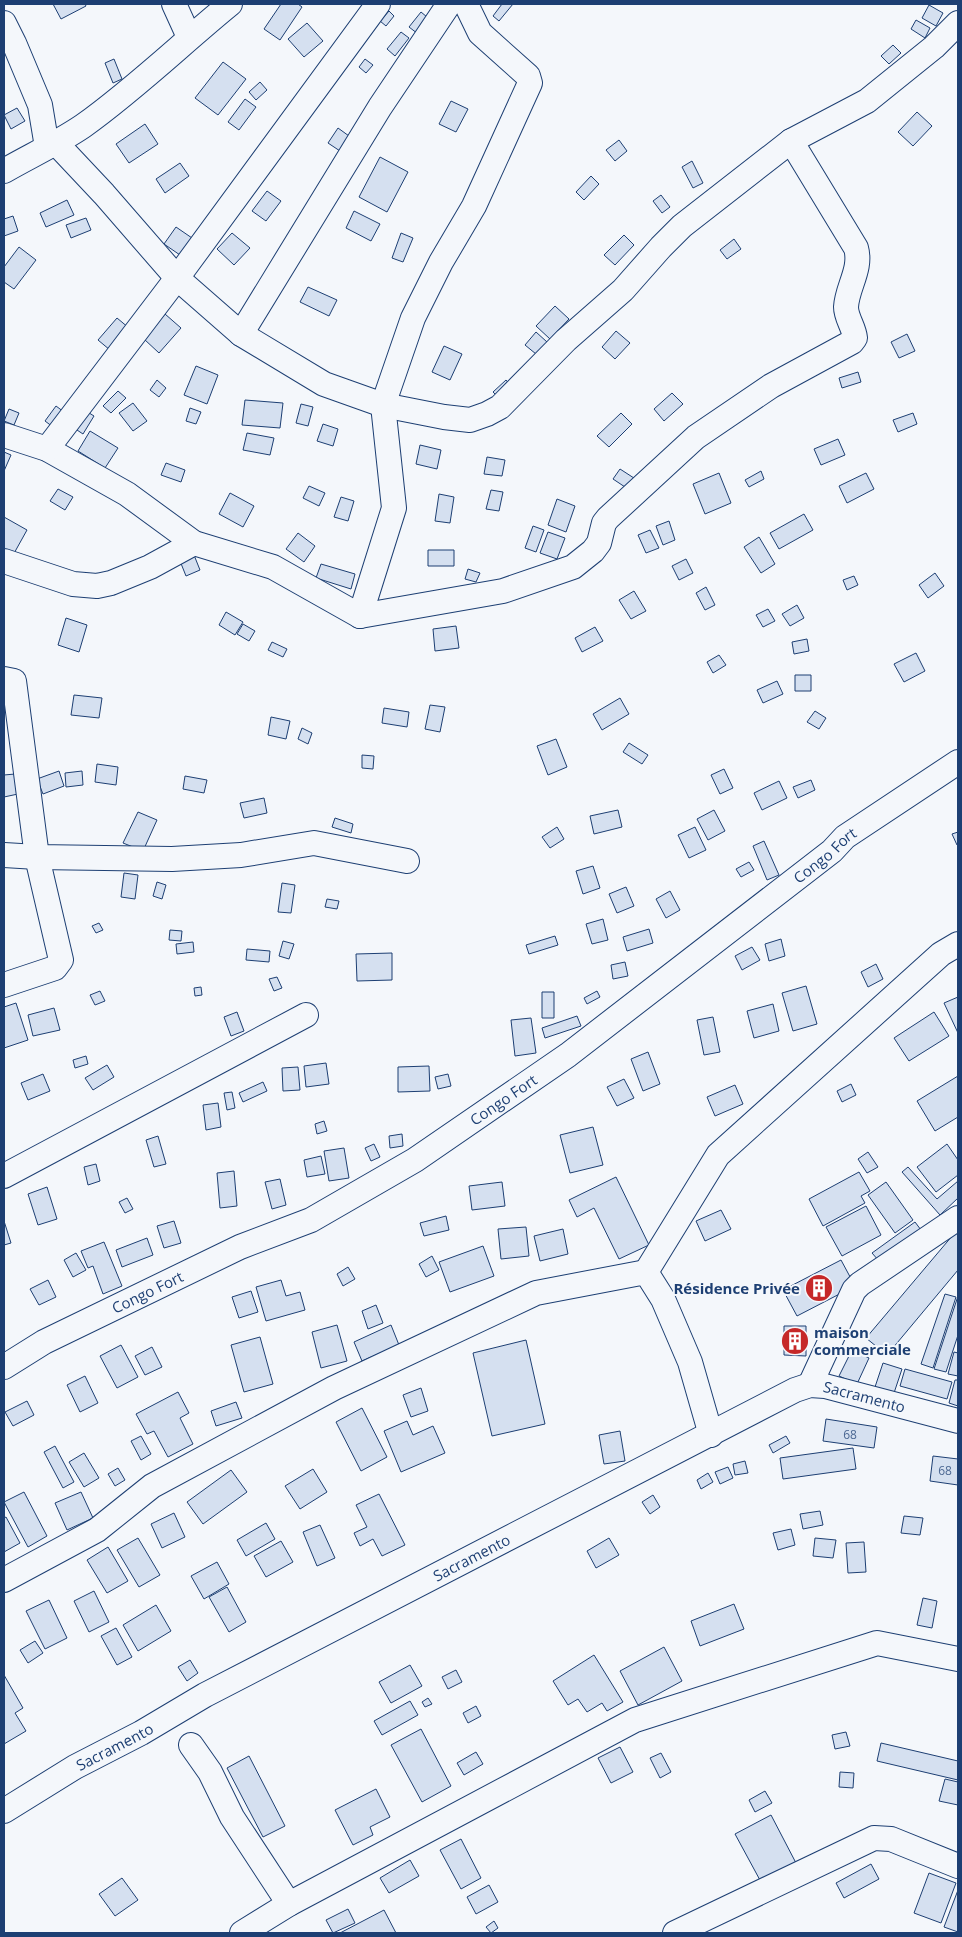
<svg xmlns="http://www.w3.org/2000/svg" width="962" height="1937" font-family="'Open Sans',sans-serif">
	<rect width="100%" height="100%" fill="#f4f7fb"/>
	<path fill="#d5e0f0" stroke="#1d3f73" d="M53 4H85L86 6 61 19Z
		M281 4H298L302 7 280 40 264 29Z
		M502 4H513L499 21 493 16Z
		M929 5 943 13 936 26 922 18Z
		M389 11 394 16 386 26 380 21Z
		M421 12 433 22 422 37 409 27Z
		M916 20 930 28 925 38 911 29Z
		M307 23 323 41 304 57 288 39Z
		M401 32 409 38 395 56 387 49Z
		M893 45 901 53 889 64 881 56Z
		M114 59 122 79 113 83 105 63Z
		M365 59 373 65 366 73 359 67Z
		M223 62 246 79 218 115 195 98Z
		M260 82 267 90 256 100 249 92Z
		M245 99 256 107 239 130 228 122Z
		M451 101 468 109 456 132 439 124Z
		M17 108 25 121 11 129 4 115Z
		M917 112 932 126 913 146 898 132Z
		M145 124 158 144 129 163 116 144Z
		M338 128 349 136 340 151 328 143Z
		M619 140 627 151 615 161 606 150Z
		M380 157 408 172 387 212 359 197Z
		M692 161 703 183 693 188 682 167Z
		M180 163 189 176 165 193 156 179Z
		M591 176 599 184 584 200 576 192Z
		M267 191 281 201 266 221 252 211Z
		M661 195 670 207 662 213 653 201Z
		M67 200 74 215 46 227 40 213Z
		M354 211 380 224 371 241 346 228Z
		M13 216 18 231 4 236V219Z
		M86 218 91 230 71 238 66 225Z
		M176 227 192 238 180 255 164 244Z
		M232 233 250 248 234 265 217 249Z
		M401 233 413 238 403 262 392 258Z
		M624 235 634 245 615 265 604 255Z
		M734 239 741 249 727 259 720 250Z
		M19 247 36 260 14 289 4 282V267Z
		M308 287 337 300 329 316 300 302Z
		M555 306 569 319 550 339 536 326Z
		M165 314 181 328 159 353 144 339Z
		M117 318 129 328 110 350 98 340Z
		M616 331 630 343 615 359 602 347Z
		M536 332 547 342 536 354 525 345Z
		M907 334 915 351 899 358 891 342Z
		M444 346 462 354 450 380 432 372Z
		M196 366 218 375 207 404 184 395Z
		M858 372 861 382 842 388 839 378Z
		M157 380 166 388 159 397 150 390Z
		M506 380 512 387 499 398 493 392Z
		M118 391 126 398 111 413 103 406Z
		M672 393 683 404 664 421 654 409Z
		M245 400 283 403 280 428 242 425Z
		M133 403 147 421 133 431 119 413Z
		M301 404 313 407 308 426 296 423Z
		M56 406 64 412 53 427 45 421Z
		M190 408 201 412 196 424 186 421Z
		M9 409 19 413 14 425 4 421Z
		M86 411 94 416 83 434 74 428Z
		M621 413 632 424 609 447 597 436Z
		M913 413 917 424 898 432 893 420Z
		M323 424 338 429 333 446 317 441Z
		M90 431 118 448 105 468 78 451Z
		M247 433 274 438 270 455 243 450Z
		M838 439 845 455 821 465 814 449Z
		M420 445 441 450 437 469 416 464Z
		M4 452 11 455 4 471Z
		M487 457 505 460 502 476 484 474Z
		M166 463 185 470 181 482 161 475Z
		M620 469 637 480 631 491 613 479Z
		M761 471 764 479 749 487 745 480Z
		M719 473 731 503 705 514 693 484Z
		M866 473 874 489 847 503 839 486Z
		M309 486 325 493 319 506 303 498Z
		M58 489 73 497 65 510 50 501Z
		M491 490 503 492 499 511 486 509Z
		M230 493 254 506 243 527 219 514Z
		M439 494 454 497 450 523 435 521Z
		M341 497 354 501 348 521 334 517Z
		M557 499 575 506 566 532 548 525Z
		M804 514 813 530 779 549 770 533Z
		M4 517 27 530 12 557 4 553Z
		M669 521 675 540 663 545 656 526Z
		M533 526 544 530 536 552 525 548Z
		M650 530 659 548 646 553 638 535Z
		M548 532 565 538 557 559 540 553Z
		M298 533 315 546 304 562 286 549Z
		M759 537 775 564 761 573 744 547Z
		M192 550 200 570 186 576 178 556Z
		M428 550H454V566H428Z
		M686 559 693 573 679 580 672 566Z
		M321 564 355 574 351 589 316 578Z
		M468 569 480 573 476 582 465 579Z
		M935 573 944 586 928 598 919 585Z
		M854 576 858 585 847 590 843 580Z
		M706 587 715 605 705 610 696 593Z
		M634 591 646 611 631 619 619 600Z
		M797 605 804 618 790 626 782 614Z
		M768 609 775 621 763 627 756 615Z
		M226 612 243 622 235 635 219 625Z
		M66 618 87 625 79 652 58 645Z
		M243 624 255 631 249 641 237 634Z
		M456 626 459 648 435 651 433 629Z
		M595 627 603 641 582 652 575 638Z
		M807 639 809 651 794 654 792 642Z
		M272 642 287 649 283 657 268 650Z
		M916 653 925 671 904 682 894 664Z
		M719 655 726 665 713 673 707 662Z
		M795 675H811V691H795Z
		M777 681 783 694 763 703 757 690Z
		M74 695 102 698 99 718 71 715Z
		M620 698 629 714 602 730 593 714Z
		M430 705 445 707 440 732 425 729Z
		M384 708 409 712 407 727 382 723Z
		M815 711 826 718 819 729 807 722Z
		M271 717 290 721 286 739 268 735Z
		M302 728 312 733 308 744 298 739Z
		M556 739 567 767 548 775 537 746Z
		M629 743 648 755 642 764 623 752Z
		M362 755 374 756 373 769 362 768Z
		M97 764 118 767 116 785 95 782Z
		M724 769 733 788 720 794 711 775Z
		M59 771 64 786 43 794 37 779Z
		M82 771 83 785 66 787 65 773Z
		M15 774 18 794 4 797V775Z
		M185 776 207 780 204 793 183 789Z
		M811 780 815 790 798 798 793 787Z
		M779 781 787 798 762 810 754 793Z
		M264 798 267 813 244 818 240 803Z
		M618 810 622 827 594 834 590 816Z
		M714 810 725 831 708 840 697 819Z
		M138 812 157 820 143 851 123 843Z
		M335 818 353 824 351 833 332 827Z
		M557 827 564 839 550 848 542 837Z
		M695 827 706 850 689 858 678 835Z
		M958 832V845H957L952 834Z
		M764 841 779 875 767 880 753 846Z
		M749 862 754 870 741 877 736 869Z
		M593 866 600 888 583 894 576 871Z
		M124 873 138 875 135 899 121 897Z
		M157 882 166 885 162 899 153 896Z
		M282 883 295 885 291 913 278 912Z
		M626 887 634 906 617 913 609 894Z
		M670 891 680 910 666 918 656 899Z
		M327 899 339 901 337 909 325 907Z
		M603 919 608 940 592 944 586 924Z
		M99 923 103 930 96 933 92 926Z
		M649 929 653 943 627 951 623 937Z
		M170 930 182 931 181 941 169 940Z
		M555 936 558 945 529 954 526 945Z
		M781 939 785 956 769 961 765 944Z
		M283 941 294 944 289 959 279 956Z
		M193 942 194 952 177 954 176 944Z
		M752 947 760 960 742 970 735 956Z
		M247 949 270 951 269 962 246 960Z
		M392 953V980L357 981 356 954Z
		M625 962 628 976 613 979 611 965Z
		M876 964 883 979 868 987 861 972Z
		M277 977 282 988 274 991 269 979Z
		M806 986 817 1024 793 1031 782 993Z
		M201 987 202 995 195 996 194 988Z
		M100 991 105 1001 95 1005 90 995Z
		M597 991 600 997 587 1004 584 998Z
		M542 992H554V1018H542Z
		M958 997V1033L944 1003Z
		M16 1003 28 1040 4 1048V1007Z
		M773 1004 779 1031 754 1038 747 1011Z
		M54 1008 60 1030 33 1036 28 1015Z
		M237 1012 244 1031 231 1036 224 1017Z
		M934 1012 949 1036 909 1061 894 1038Z
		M577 1016 581 1026 545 1038 542 1028Z
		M713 1017 720 1052 704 1055 697 1020Z
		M531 1018 536 1053 515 1056 511 1020Z
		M648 1052 660 1084 643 1091 631 1059Z
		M86 1056 88 1064 75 1068 73 1060Z
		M326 1063 329 1084 306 1087 304 1066Z
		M107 1065 114 1077 93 1090 85 1078Z
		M429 1066 430 1091 398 1092V1067Z
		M298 1067 300 1090 283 1091 282 1068Z
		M43 1074 50 1091 28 1100 21 1083Z
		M448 1074 451 1086 438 1089 435 1077Z
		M958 1076V1117L935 1131 917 1101Z
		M624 1079 634 1098 617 1106 607 1087Z
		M263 1082 267 1091 243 1102 239 1093Z
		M851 1084 856 1095 842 1102 837 1091Z
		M735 1085 743 1104 715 1116 707 1097Z
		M232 1092 235 1108 227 1110 224 1093Z
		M218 1103 221 1127 206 1130 203 1105Z
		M324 1121 327 1131 317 1134 315 1124Z
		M593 1127 603 1165 570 1173 560 1135Z
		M402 1134 403 1146 390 1148 389 1136Z
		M158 1136 166 1164 154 1167 146 1140Z
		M374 1144 380 1157 371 1161 365 1148Z
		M947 1144 958 1160V1175L936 1192 917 1167Z
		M344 1148 349 1178 329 1181 324 1151Z
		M868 1152 878 1167 867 1173 858 1159Z
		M321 1156 325 1174 307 1177 304 1160Z
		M96 1164 100 1181 88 1185 84 1167Z
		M908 1167 937 1199 958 1181V1198L940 1215 902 1172Z
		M234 1171 237 1206 220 1208 217 1173Z
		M859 1172 870 1191 861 1196 865 1203 823 1226 809 1199Z
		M616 1177 649 1245 619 1259 594 1208 577 1217 569 1200Z
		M280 1179 286 1205 272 1209 265 1182Z
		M502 1182 505 1206 472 1210 469 1186Z
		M886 1182 913 1220 895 1233 868 1195Z
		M47 1187 57 1219 38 1225 28 1194Z
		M127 1198 133 1209 125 1213 119 1202Z
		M866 1206 881 1235 842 1256 826 1227Z
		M721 1210 731 1229 705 1241 696 1221Z
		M446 1216 449 1230 424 1236 420 1223Z
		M4 1221 11 1243 4 1245Z
		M174 1221 181 1243 164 1248 157 1226Z
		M915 1222 921 1230 879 1261 872 1253Z
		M526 1227 529 1256 501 1259 498 1229Z
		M563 1229 568 1254 540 1261 534 1236Z
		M958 1229V1270L887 1355 866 1338Z
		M147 1238 153 1255 122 1267 116 1250Z
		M104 1242 122 1286 103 1294 93 1266 88 1268 81 1251Z
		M483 1246 494 1276 450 1292 439 1262Z
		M76 1253 86 1270 73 1277 64 1260Z
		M432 1256 439 1270 426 1277 419 1264Z
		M841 1260 855 1286 797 1316 783 1290Z
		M348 1267 355 1279 343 1286 337 1274Z
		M48 1280 56 1297 39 1305 30 1289Z
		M281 1280 286 1296 300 1292 305 1310 266 1321 256 1287Z
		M251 1291 258 1312 239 1318 232 1297Z
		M945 1294 956 1297 933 1368 921 1364Z
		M958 1296V1335L946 1372 934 1369Z
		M376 1305 383 1323 368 1329 362 1311Z
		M337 1325 347 1361 321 1368 312 1332Z
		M391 1325 399 1345 362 1361 354 1342Z
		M784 1326H806V1356L784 1355Z
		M260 1337 273 1384 244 1392 231 1345Z
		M526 1340 545 1424 492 1436 473 1353Z
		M121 1345 138 1377 117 1388 100 1356Z
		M152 1347 162 1367 145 1375 135 1356Z
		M852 1350 869 1358 857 1384 839 1376Z
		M954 1352 958 1353V1376L948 1374Z
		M883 1363 902 1369 894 1393 875 1387Z
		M905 1369 952 1382 947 1399 900 1386Z
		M85 1376 98 1403 80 1412 67 1385Z
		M955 1380H958V1406L949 1403Z
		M421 1388 428 1411 411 1417 403 1395Z
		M178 1392 189 1413 180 1418 193 1444 168 1457 154 1431 147 1434 136 1414Z
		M27 1401 34 1415 13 1426 5 1412Z
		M236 1402 242 1418 216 1426 211 1411Z
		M362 1408 387 1457 361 1471 336 1422Z
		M826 1419 877 1427 874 1448 823 1441Z
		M407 1421 413 1435 433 1426 445 1453 401 1472 384 1431Z
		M620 1431 625 1461 604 1464 599 1435Z
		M141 1436 151 1454 141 1460 131 1441Z
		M786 1436 790 1443 773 1453 769 1445Z
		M55 1446 74 1482 63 1488 44 1452Z
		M853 1448 856 1469 783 1479 780 1458Z
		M84 1453 99 1478 84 1487 69 1462Z
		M933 1456 958 1459V1485L930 1481Z
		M745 1461 748 1473 735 1475 733 1464Z
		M728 1467 733 1478 720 1484 715 1472Z
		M118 1468 125 1480 115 1486 108 1474Z
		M313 1469 327 1492 300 1509 285 1486Z
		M231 1470 247 1492 203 1524 187 1502Z
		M708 1473 713 1482 701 1489 697 1480Z
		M24 1492 47 1536 28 1547 4 1502Z
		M81 1492 93 1518 67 1530 55 1503Z
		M379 1494 405 1545 382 1556 373 1539 360 1546 354 1533 367 1527 356 1505Z
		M653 1495 660 1507 650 1514 642 1502Z
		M820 1511 823 1525 803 1529 800 1514Z
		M174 1513 185 1537 162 1548 151 1524Z
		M904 1516 923 1518 920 1535 901 1533Z
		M6 1517 20 1543 4 1552V1518Z
		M266 1523 275 1539 246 1556 237 1540Z
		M320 1525 335 1558 317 1566 303 1532Z
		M791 1529 795 1545 778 1550 773 1533Z
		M138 1538 160 1575 139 1587 117 1550Z
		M609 1538 619 1555 596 1568 587 1551Z
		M815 1538 836 1540 833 1558 813 1556Z
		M281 1541 293 1562 266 1577 254 1556Z
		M864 1542 866 1572 848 1573 846 1543Z
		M108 1547 128 1581 107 1593 87 1560Z
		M217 1562 229 1584 204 1599 191 1576Z
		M227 1587 246 1622 229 1632 209 1597Z
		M94 1591 109 1622 89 1632 74 1601Z
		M923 1598 937 1601 932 1628 917 1625Z
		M49 1600 67 1638 45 1649 26 1611Z
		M734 1604 744 1629 700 1646 691 1621Z
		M156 1605 171 1631 138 1651 123 1625Z
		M116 1628 132 1657 117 1665 101 1636Z
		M35 1641 43 1653 28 1663 20 1650Z
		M664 1647 682 1681 638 1705 620 1671Z
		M594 1655 623 1702 607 1711 602 1703 587 1712 578 1699 568 1705 553 1681Z
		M190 1660 198 1673 187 1681 178 1667Z
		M410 1665 422 1686 391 1703 379 1682Z
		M456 1670 462 1682 448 1689 442 1677Z
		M4 1675 23 1708 15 1713 26 1731 4 1744Z
		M428 1698 432 1704 425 1707 422 1702Z
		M410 1701 418 1715 382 1735 374 1721Z
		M476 1706 481 1716 468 1723 463 1713Z
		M421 1729 451 1786 422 1802 391 1745Z
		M846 1732 850 1746 835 1749 832 1735Z
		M881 1743 958 1761V1780L877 1761Z
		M620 1747 633 1772 611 1783 598 1758Z
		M476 1752 483 1764 464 1775 457 1763Z
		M661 1753 671 1772 660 1778 650 1758Z
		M249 1756 285 1826 263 1837 227 1768Z
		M840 1772 854 1773 853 1788 839 1787Z
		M945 1779 958 1782V1805L939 1801Z
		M376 1789 390 1817 370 1827 373 1835 353 1845 335 1810Z
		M765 1791 772 1803 755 1812 749 1800Z
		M771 1815 796 1863 761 1882 735 1834Z
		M461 1839 481 1878 461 1889 440 1850Z
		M410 1860 419 1876 389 1893 380 1878Z
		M871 1864 879 1879 844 1898 836 1883Z
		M929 1873 956 1883 941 1923 914 1913Z
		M122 1878 138 1900 115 1916 99 1894Z
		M489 1885 498 1902 476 1914 467 1897Z
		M958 1890V1932L944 1927Z
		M348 1909 355 1923 333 1933 326 1920Z
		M384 1910 396 1933H340Z
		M494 1921 498 1928 491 1933 486 1927Z"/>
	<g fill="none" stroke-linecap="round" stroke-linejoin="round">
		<defs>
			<g id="minor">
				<path d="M174 4 189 37"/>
				<path d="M4 23 14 43 40 105 47 147"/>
				<path d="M56 143 104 194 177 278 241 334 324 384 383 405 444 417 470 420 487 414 500 407 566 340 623 290 661 247 682 226 791 141 867 101 934 47 958 23"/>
				<path d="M4 171C30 156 58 143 83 126 135 89 181 44 230 4"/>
				<path d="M241 334 380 107 449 4"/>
				<path d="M4 435 47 449 127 494 194 543 273 567 360 616 503 591 573 567 593 551 599 543 604 523 608 518 696 437 771 386 852 342 855 338C854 327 846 318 846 307 847 287 862 269 856 248L791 141"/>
				<path d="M47 449 177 278 378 4"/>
				<path d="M4 561 73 584 97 586 111 583 150 567 194 543"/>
				<path d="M360 616 394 508 383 405 413 318 441 262 474 206 530 83 528 76 480 33 466 4"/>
				<path d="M4 679 14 681 37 857 61 960 55 968 4 985"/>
				<path d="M4 855 37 857 172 859 241 855 314 843 407 861"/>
				<path d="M4 1176 306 1015"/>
				<path d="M646 1272 718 1155 941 954 958 944"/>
				<path id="s1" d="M4 1367 44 1342 240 1247 311 1220 415 1160 568 1055 832 851 845 837 958 762"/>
				<path d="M810 1385 854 1290 860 1284 958 1218"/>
				<path d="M4 1580 97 1530 152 1486 334 1388 536 1293 646 1272 663 1299 690 1362 711 1435"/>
				<path d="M191 1745 210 1772 232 1817 289 1904"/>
				<path id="s2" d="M4 1811 75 1767 141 1733 205 1695 795 1390 810 1385 825 1386 958 1421"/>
				<path d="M242 1933 289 1904 635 1720 877 1643 958 1659"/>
				<path d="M675 1933 874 1838 891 1839 958 1866"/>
			</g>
		</defs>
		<use href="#minor" stroke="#1d3f73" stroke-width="26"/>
		<use href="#minor" stroke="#f4f7fb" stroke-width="24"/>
	</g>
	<defs>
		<symbol id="building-disc" viewBox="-11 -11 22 22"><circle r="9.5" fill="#c62828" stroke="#f4f7fb"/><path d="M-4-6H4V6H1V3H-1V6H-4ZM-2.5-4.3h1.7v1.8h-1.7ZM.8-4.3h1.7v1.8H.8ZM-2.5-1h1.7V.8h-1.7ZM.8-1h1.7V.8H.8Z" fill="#fff"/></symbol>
	</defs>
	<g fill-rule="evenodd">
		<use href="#building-disc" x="803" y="1272" width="32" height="32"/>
		<use href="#building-disc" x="779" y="1325" width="32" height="32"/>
	</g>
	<g text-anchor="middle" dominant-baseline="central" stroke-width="4" stroke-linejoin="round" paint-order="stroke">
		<g font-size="12" fill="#4b6792">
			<text x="850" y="1434">68</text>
			<text x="945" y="1470">68</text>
		</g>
		<g font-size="15" fill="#1d3f73" stroke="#f4f7fb">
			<text stroke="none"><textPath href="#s1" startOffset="972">Congo Fort</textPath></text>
			<text stroke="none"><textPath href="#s1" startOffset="568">Congo Fort</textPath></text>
			<text stroke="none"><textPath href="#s1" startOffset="162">Congo Fort</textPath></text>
			<text stroke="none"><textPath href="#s2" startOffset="968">Sacramento</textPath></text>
			<text stroke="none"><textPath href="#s2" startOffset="532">Sacramento</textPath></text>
			<text stroke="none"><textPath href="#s2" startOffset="128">Sacramento</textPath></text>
		</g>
		<g font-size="15" font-weight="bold" fill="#1d3f73" stroke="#f4f7fb" text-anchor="end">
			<text x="800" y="1288">Résidence Privée</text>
			<text x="814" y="1332" text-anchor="start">maison<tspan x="814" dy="17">commerciale</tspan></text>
		</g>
	</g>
	<rect width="962" height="1937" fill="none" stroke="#1d3f73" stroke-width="10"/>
</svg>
